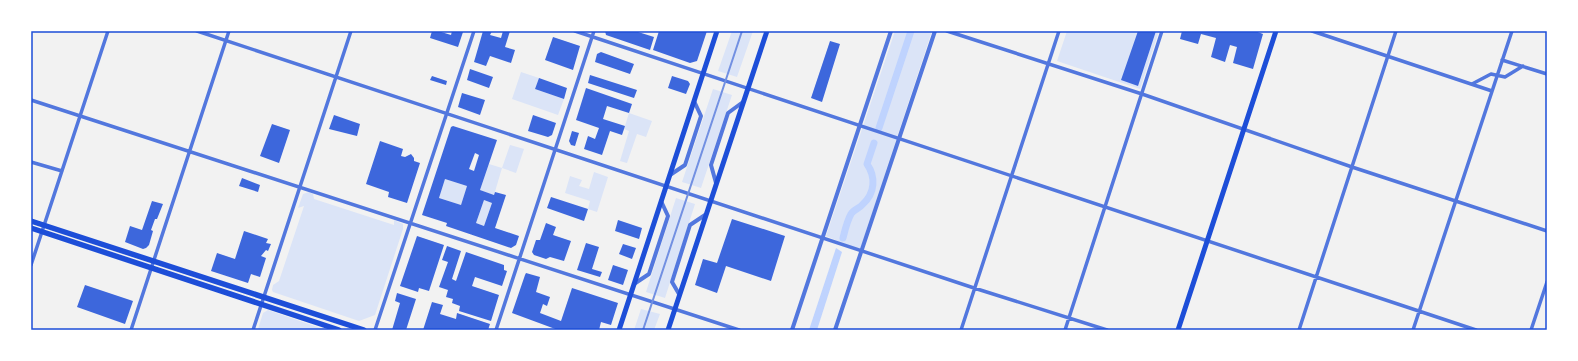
<svg xmlns="http://www.w3.org/2000/svg" width="1578" height="361" font-family="Rubik,sans-serif">
	<rect width="100%" height="100%" fill="#f2f2f2"/>
	<path fill="#dbe4f7" d="M732 31H753L737 77 718 71Z
		M895 31H932L860 250 826 236Z
		M1067 31H1159L1140 89 1057 61Z
		M521 72 539 78 535 89 564 99 558 115 512 99Z
		M713 89 732 95 701 188 682 182Z
		M629 113 652 121 646 137 637 134 627 163 620 161 629 131 624 129Z
		M510 145 524 149 516 173 502 168 494 195 480 190 489 164 502 168Z
		M594 172 608 177 597 212 588 209 590 201 565 193 570 176 582 180 579 186 589 189Z
		M445 179 467 186 461 205 439 198Z
		M309 192 313 194 314 199 394 225V220L403 224V229L375 315 359 321 273 292 272 290 273 285 279 281 304 206 298 208 303 194Z
		M676 198 695 204 665 298 646 292Z
		M484 200 492 203 484 226 476 223Z
		M641 309 660 314 654 330H634Z
		M268 310 326 330H262L258 329 263 313Z"/>
	<path fill="#bfd3fe" d="M836 248 842 252 817 330H809Z"/>
	<g fill="none" stroke-linecap="round" stroke-linejoin="round">
		<path stroke="#bfd3fe" stroke-width="7" d="M879 128 911 31
			M843 238C845 230 847 221 851 214 853 210 860 208 863 204 875 193 876 177 867 164L874 143"/>
	</g>
	<path fill="#3d67dc" fill-rule="evenodd" d="M432 31H438L451 35 452 31 463 32 458 47 430 38Z
		M483 31H492L490 35 501 38 503 31H510L505 47 515 50 511 63 490 56 486 66 474 62Z
		M605 31H635L654 37 650 50 606 35Z
		M659 31H707L697 61 690 63 653 50Z
		M1138 31H1156L1138 86 1121 80Z
		M1182 31H1255L1263 34 1253 69 1233 63 1237 47 1230 45 1225 62 1211 57 1216 38 1201 34 1198 44 1180 39Z
		M553 37 580 46 573 70 545 60Z
		M830 41 840 44 822 102 811 98Z
		M601 52 634 64 630 74 595 62 597 54Z
		M470 69 493 77 489 88 467 80Z
		M590 75 637 90 634 98 588 83Z
		M432 76 447 81 446 85 430 80Z
		M672 76 688 81 690 84 686 94 668 88Z
		M539 78 567 88 564 99 535 89Z
		M586 88 632 104 629 113 607 106 603 119 625 126 622 135 610 131 602 155 584 149 588 136 595 139 599 128 576 120Z
		M462 93 485 100 480 115 458 107Z
		M334 115 360 124 357 136 329 129Z
		M533 115 556 123 552 135 548 137 528 131Z
		M272 124 290 130 279 163 260 156Z
		M453 126 497 140 480 190 494 195 495 192 506 195 495 228 519 236 516 245 511 248 446 226 447 223 422 215 451 127ZM475 153 479 155 474 171 469 169ZM445 179 467 186 461 205 439 198ZM484 200 492 203 484 226 476 223Z
		M572 131 579 133 575 146 571 145 569 141Z
		M380 141 403 149 401 156 405 157 411 154 414 158V161L420 163 407 203 388 197 389 192 366 184Z
		M242 178 260 185 258 192 239 186Z
		M551 197 588 209 584 221 547 208Z
		M152 201 163 204 157 219H155L151 230 153 231 149 245 146 248 143 249 125 242 130 226 142 230Z
		M732 219 785 236 771 281 726 266 717 293 695 285 703 259 717 263Z
		M618 220 642 228 639 239 615 231Z
		M546 223 556 227 553 235 571 241 564 261 550 257 546 259 534 255 532 252 536 240H540Z
		M244 231 268 239 266 243 271 244 268 251 266 250 261 256 266 258 260 277 251 274 248 283 211 271 217 253 235 259Z
		M417 236 444 245 429 291 419 288 418 292 400 286Z
		M586 243 599 247 592 269 602 272 600 277 577 270Z
		M623 244 636 248 632 259 619 254Z
		M447 246 461 251 452 279 456 281 466 252 504 265V270L507 271 502 286 475 277 472 286 499 295 491 321 459 311 460 306 452 303 453 299 446 297 448 290 439 287 448 262 442 260Z
		M613 265 628 270 623 285 608 280Z
		M526 273 540 277 536 292 550 297 547 306 543 304 540 313 561 321 572 288 618 303 611 325 601 322 599 330H558L512 313 525 275Z
		M85 285 133 301 125 324 77 307Z
		M397 293 416 299 406 330H392L400 303 395 301Z
		M432 302 443 305 440 314 456 319 457 313 490 324 488 330H423Z"/>
	<g fill="none" stroke-linecap="round" stroke-linejoin="round">
		<path stroke="#5277de" stroke-width="3.5" d="M197 31 974 288 1107 330
			M575 31 1476 330
			M947 31 1142 94 1352 167 1547 231
			M1312 31 1492 91
			M1502 60 1547 74
			M1472 84 1491 74 1505 77 1523 66
			M31 100 739 330
			M31 162 62 171
			M31 265 108 31
			M131 330 229 31
			M253 330 351 31
			M375 330 474 31
			M496 330 594 31
			M961 330 1059 31
			M1065 330 1162 31
			M1299 330 1396 31
			M1413 330 1512 31
			M1531 330 1547 282"/>
		<path stroke="#5277de" stroke-width="4" d="M670 175 685 165 701 116 694 101
			M716 183 711 165 728 113 743 102
			M634 284 649 274 668 216 661 201
			M679 294 672 282 690 225 705 215
			M792 330 891 31
			M835 330 935 31"/>
		<path stroke="#1d4ed8" stroke-width="5" d="M619 330 717 31
			M668 330 767 31
			M1178 330 1276 31"/>
		<path stroke="#1d4ed8" stroke-width="5.5" d="M31 221 364 330
			M31 228 339 330"/>
		<path stroke="#7290e2" stroke-width="2" d="M643 330 742 31"/>
	</g>
	<rect width="1578" height="361" fill="none" stroke="#ffffff" stroke-width="64"/>
	<rect x="32" y="32" width="1514" height="297" fill="none" stroke="#1d4ed8" stroke-width="1.5"/>
</svg>
